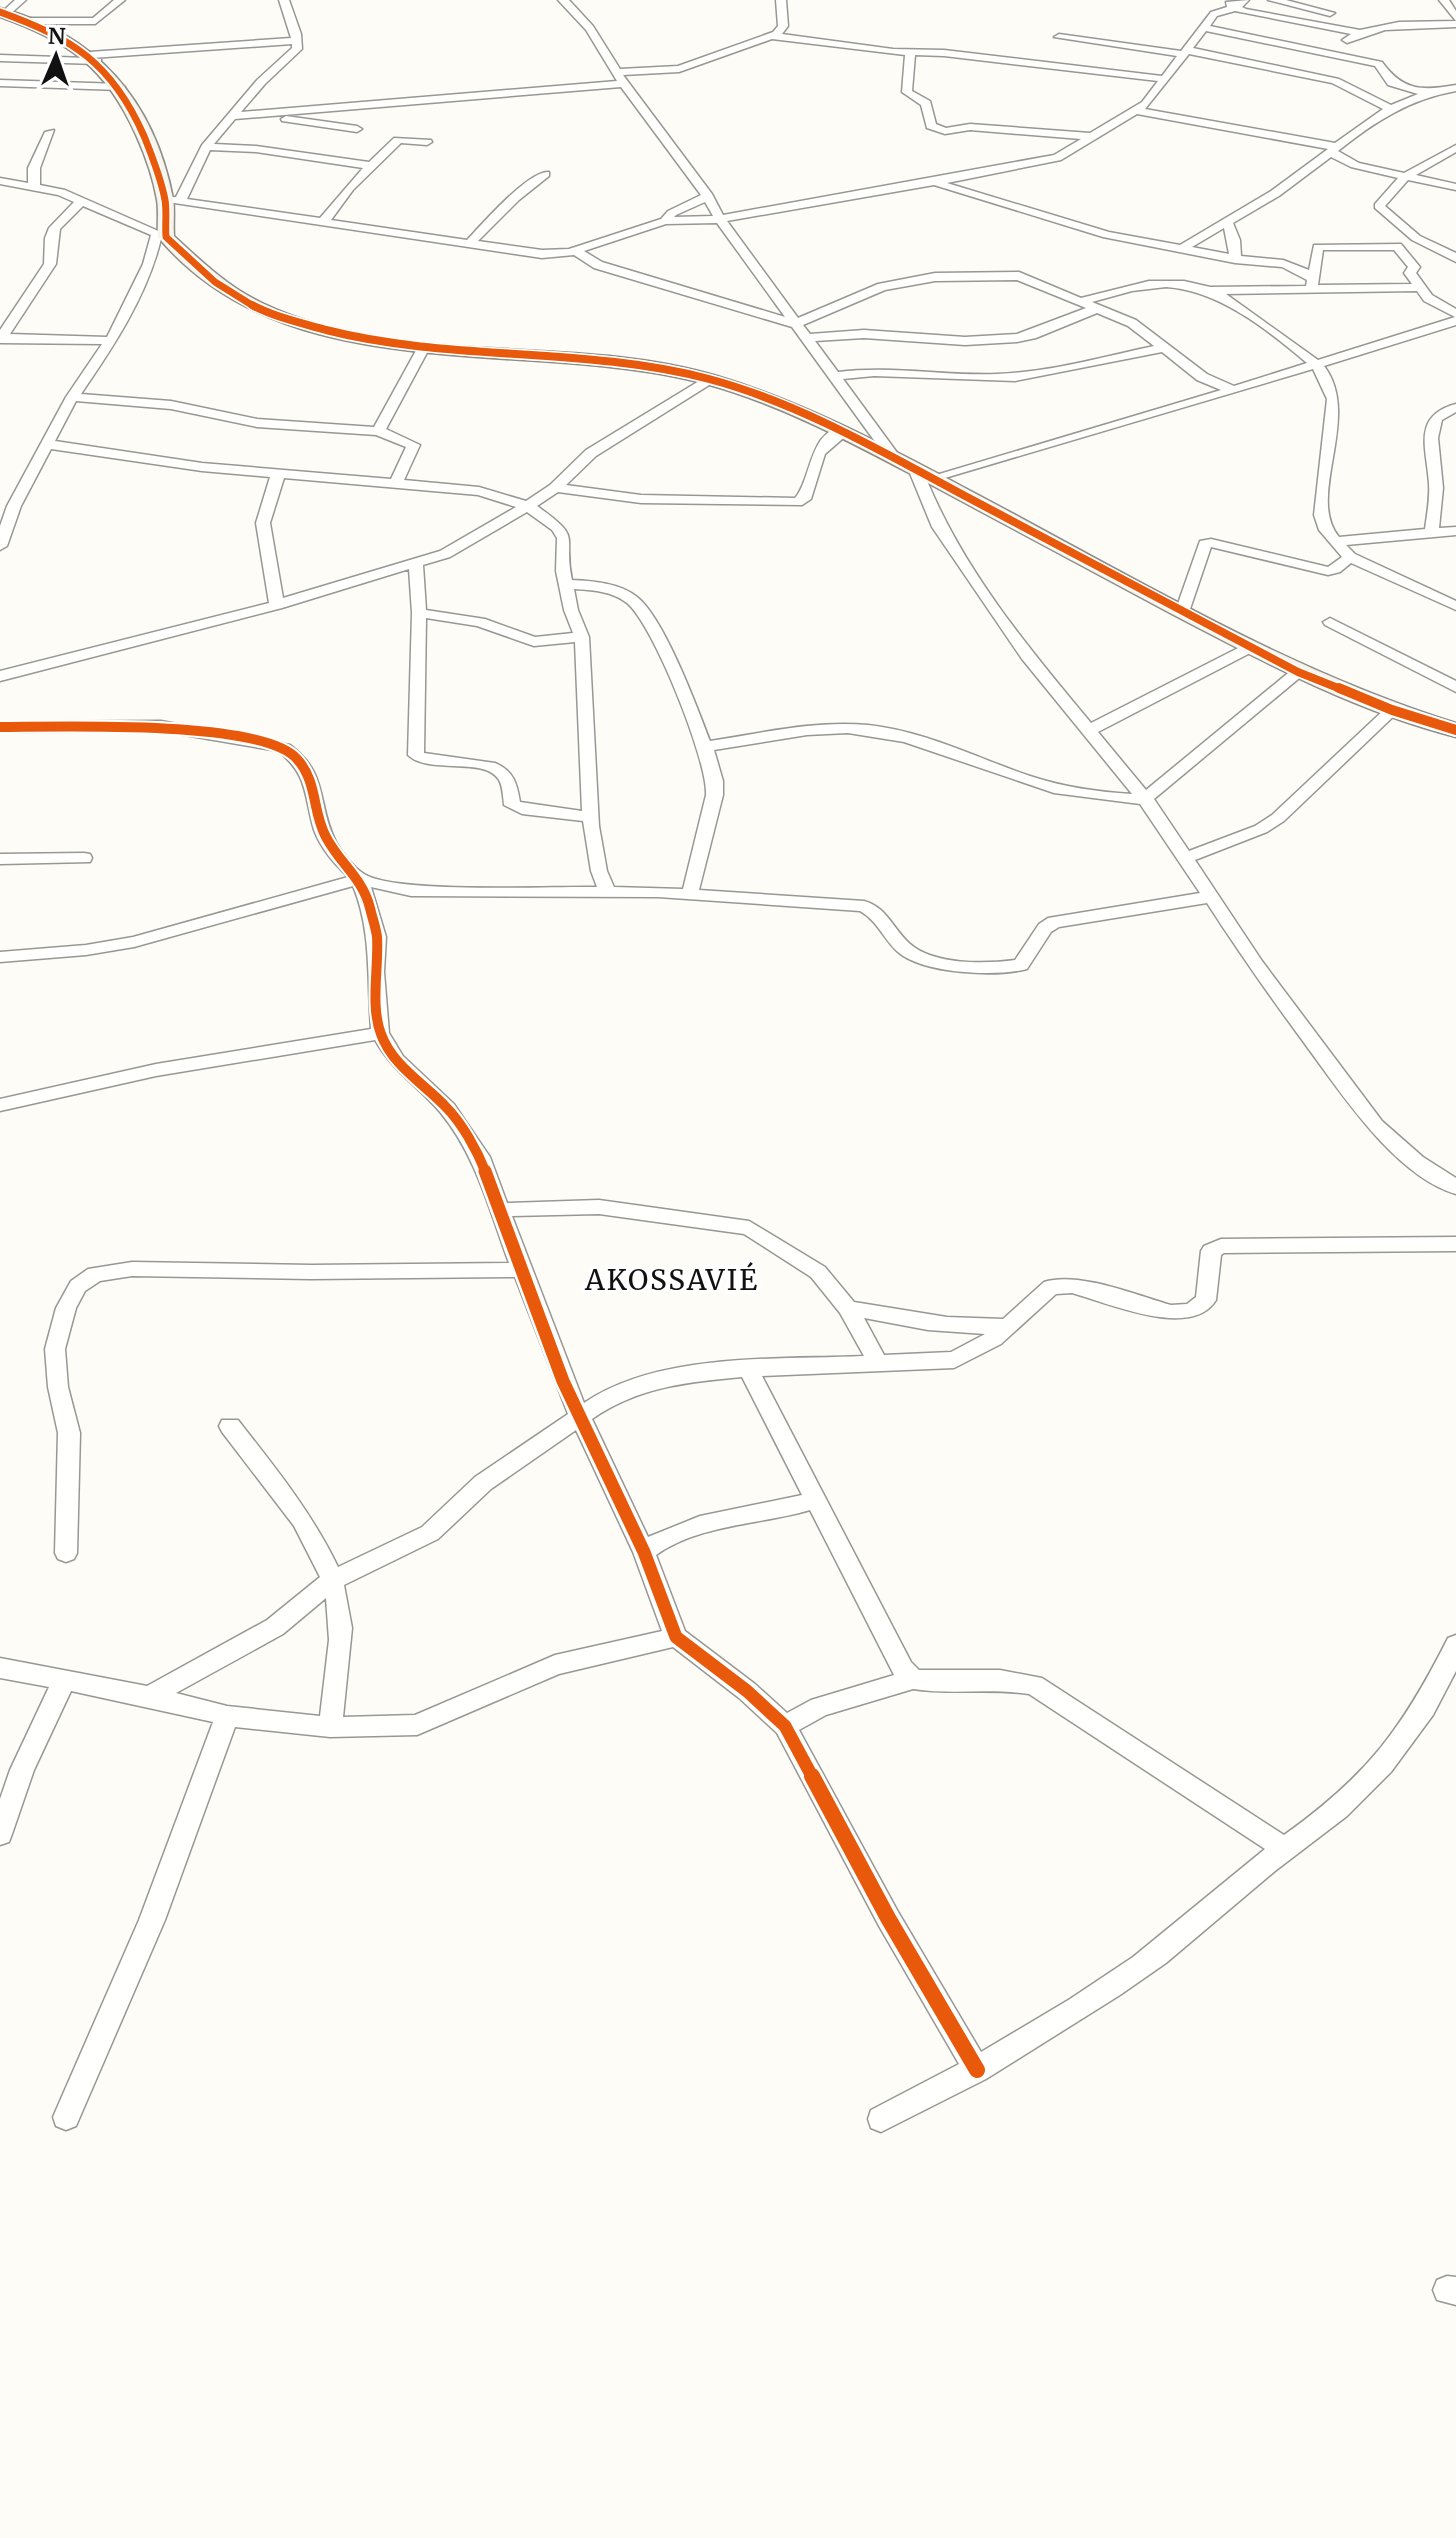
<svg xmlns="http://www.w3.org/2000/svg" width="1456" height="2538" font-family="Merriweather,serif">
	<rect width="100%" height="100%" fill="#fdfcf7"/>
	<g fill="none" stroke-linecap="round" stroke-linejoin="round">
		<defs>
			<path id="street" d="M15 0H26L8 16H2V12Z
				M114 0H125L95 24H25L20 21 25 18H93Z
				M279 0H289L301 34 302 49 265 84 241 112 617 81 586 30 558 0H569L593 26 620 69 678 66 773 32 778 26 776 0H786L788 26 782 34 893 49 944 50 1162 76 1177 56 1054 37 1059 34 1181 51 1211 12 1227 7 1226 2 1249 0 1242 7 1246 9 1360 30 1399 22 1456 21V27L1385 30 1347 43 1342 40 1351 34 1235 11 1217 16 1210 26 1382 62C1403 91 1422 91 1456 85V91C1410 99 1374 122 1338 151L1359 163 1404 173 1456 145V152L1416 175 1456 184V190L1408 180 1385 206 1420 236 1456 253V262L1412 240 1375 208V204L1398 178 1351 167 1331 157 1279 196 1233 223 1240 240 1241 256 1283 260 1309 270 1314 245 1401 244 1420 267 1416 273 1432 295 1456 309V325L1324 366C1363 417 1305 496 1339 537L1425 529C1427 514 1430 499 1429 484 1427 449 1411 416 1456 404V412L1442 420 1438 438 1443 488 1439 528 1456 527V535L1346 545 1355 554 1456 601V610L1351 563 1340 572 1328 575 1211 547 1189 612 1182 616 1175 612 1200 541 1211 539 1328 567 1342 557 1319 530 1314 515 1327 399 1313 369 928 483C965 572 1030 650 1091 723L1244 645H1254V651L1098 732 1146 790 1293 669H1303V675L1154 799 1189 851 1255 826 1272 815 1387 707H1397V713L1284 821 1267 832 1195 860 1262 961 1382 1121 1423 1157 1456 1178V1194C1395 1176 1341 1093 1305 1044 1271 998 1238 951 1207 903L1059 927 1051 932 1027 969C996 977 924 974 898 952 884 940 878 921 860 911L658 897 411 896 371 887 386 937 384 972 389 1033 403 1056 454 1104 490 1157 507 1203 599 1200 749 1221 825 1267 854 1302 947 1317 1003 1319 1044 1282C1078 1271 1136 1295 1171 1305L1187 1304 1196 1297 1201 1251 1204 1246 1221 1239 1456 1237V1251L1224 1253 1221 1255 1216 1300C1192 1340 1108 1303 1072 1293L1056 1294 1001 1344 954 1368 762 1376 911 1662 919 1670H1000L1042 1678 1284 1835C1368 1775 1402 1729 1448 1638L1456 1635V1671L1433 1715 1391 1772 1347 1816 1275 1871 1166 1963 1120 1995 986 2079 881 2132 871 2128 868 2119 871 2110 959 2064 879 1926 777 1733 739 1698 673 1647 559 1674 417 1735 330 1737 235 1727 165 1920 76 2126 66 2130 56 2126 53 2117 139 1920 213 1722 71 1691 34 1770 12 1834 9 1842 0 1845V1799L10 1770 49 1687 0 1678V1658L147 1686 267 1620 320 1577 294 1526 222 1432 219 1426 222 1420H238C275 1467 312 1513 338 1567L422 1527 475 1477 568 1414 515 1277 311 1279 132 1276 100 1281 85 1291 76 1308 65 1349 68 1387 80 1433 77 1553 74 1559 66 1562 58 1559 55 1553 58 1433 48 1387 45 1349 56 1308 71 1281 88 1269 132 1262 311 1265 509 1263C490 1212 476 1155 440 1112 417 1085 394 1073 375 1040L156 1076 0 1111V1099L156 1064 371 1029C367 980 372 932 353 886L134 947 86 955 0 962V952L86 945 133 937 348 877C334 863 321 849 314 830 304 797 309 775 278 751L161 731 0 732V722L161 721 290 745C330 775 316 803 336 842 342 853 353 867 364 874 395 894 553 886 597 887L591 871 583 821 522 814 504 805C503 797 503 787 499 780 485 756 428 775 408 755L412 613 409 569 282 608 0 681V671L269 603 256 523 270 477 202 471 51 449 21 506 7 546 0 550V526L7 506 66 397 102 344 0 343V330L44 264 45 238 49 228 74 202 58 195 0 184V178L28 183V168L45 132 54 130 40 168V185L65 190 172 237 161 239C147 296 114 346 81 394L171 401 257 419 374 427 418 347 424 343 430 347 386 429 420 445 404 480 479 487 526 501 550 485 586 450 709 375 715 379 714 382 596 456 566 485 641 495 795 498C812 480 809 424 848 428V434L825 454 811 499 802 505 641 503 558 492 537 506C585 540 562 533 572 580 593 581 620 583 637 597 664 618 697 707 710 741 762 733 815 720 868 725 925 731 977 758 1030 776 1063 787 1098 792 1132 794L1022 659 932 527 909 471 921 468 926 478 1221 390 1197 380 1162 352 1015 381 874 376 843 379 901 458 889 461 792 327 594 268 574 255 542 258 161 201V197H176L202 145 257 80 292 48V44L92 58 101 59V63L97 64 0 61V55L87 58 84 55 89 52 291 38ZM1206 31 1375 66 1388 85 1418 94 1391 105 1339 79 1193 48ZM772 39 905 55 902 92 921 105 927 128 945 134 970 130 1081 139 1054 155 723 215 712 194 623 75 679 72ZM1189 54 1332 83 1383 109 1335 143 1145 109ZM915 55 944 56 1158 81 1142 102 1090 133 970 124 946 128 936 124 930 101 912 91ZM621 87 701 195 668 211 661 219 569 249 542 250 478 241 519 200 549 176V172C529 170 482 224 467 240L331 220 353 190 401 143 427 145 432 142 431 140 394 138 369 162 256 146 214 144 235 119ZM1137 114 1328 149 1271 191 1180 245 1109 232 947 183 1061 160ZM210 150 256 152 363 168 320 218 187 199ZM934 185 1103 237 1235 263 1282 267 1307 280 1306 286 1210 287 1184 281H1149L1081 298 1019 272 935 273 878 284 798 318 727 221ZM705 202 713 216 674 217 676 215ZM83 206 151 235 143 264 107 337 10 334 56 264 60 229ZM717 223 785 317 602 262 584 251 666 224ZM1224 228 1229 254 1192 247ZM1323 250H1394L1408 267 1404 273 1412 284 1318 285ZM1017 280 1086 308 1017 334 965 337 864 330 810 334 803 325 885 290 935 281ZM1166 287C1218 290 1268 330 1307 363L1234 386 1207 374 1136 320 1092 302 1132 291ZM1417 291 1424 301 1455 317 1318 360 1226 294ZM1097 313 1128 326 1154 346C1102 357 1051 372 997 374 944 376 891 365 838 372L815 341 864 338 965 345 1017 342 1036 338ZM76 401 171 409 257 427 376 435 406 447 391 479 202 463 55 441ZM284 478 478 495 516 507 440 551 283 598 270 523ZM527 512 552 530 557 538 556 571 564 610 573 633 535 637 485 619 426 610 423 565 450 557ZM574 589C592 590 612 591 627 603 653 624 708 761 706 795L683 889 614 887 607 871 599 826 589 637 578 610ZM426 618 477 626 534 646 575 642 582 811 520 802C517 784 514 771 495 763L424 753ZM848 733 904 742 1054 793 1140 804 1200 893 1048 918 1039 924 1015 960C985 964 934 965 910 944 893 929 887 907 864 901L699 890 723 795V781L714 750 807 735ZM599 1214 744 1234 811 1277 840 1313 864 1356C776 1360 659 1352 584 1403L512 1216ZM864 1318 928 1330 985 1334 951 1352 884 1355ZM742 1377 802 1495 700 1516 648 1537 592 1419C638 1387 687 1382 742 1377ZM576 1430 633 1552 662 1631 555 1655 415 1715 343 1717 352 1628 344 1585 438 1539 491 1489ZM810 1510 894 1675 811 1700 787 1713 755 1684 685 1631 656 1555C700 1524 759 1525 810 1510ZM326 1598 329 1640 320 1716 227 1706 176 1693 283 1634ZM913 1689C951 1695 990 1688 1029 1694L1265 1849 1133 1957 1070 1999 981 2052 897 1910 799 1730 826 1715Z
				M1268 0H1286L1335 13 1330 16Z
				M1439 0H1449L1456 11V21Z
				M0 80 120 84 125 87 120 90 0 86Z
				M286 116 357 126 362 129 357 132 282 121 281 119Z
				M1330 618 1456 681V692L1325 625 1323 622Z
				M84 853 90 854 92 858 90 862 0 864V854Z
				M1447 2276 1456 2277V2305L1437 2300 1433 2290 1437 2280Z"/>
			<path id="secondary" d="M0 8C96 34 154 100 173 198 175 211 173 223 174 236 201 261 228 287 262 303 403 370 570 332 717 376 804 402 884 445 965 488 1125 572 1282 669 1456 723V737C1354 711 1262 661 1170 613 1089 569 1007 526 926 482 856 445 783 405 706 384 529 336 289 394 158 237 157 225 159 212 157 200 153 177 145 155 136 135 106 67 68 41 0 17Z"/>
		</defs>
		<use href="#street" stroke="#979795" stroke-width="3"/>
		<use href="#secondary" stroke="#8e8d8b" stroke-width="3"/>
		<use href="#street" fill="#fffffe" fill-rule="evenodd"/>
		<use href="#secondary" fill="#f6f4eb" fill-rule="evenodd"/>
		<defs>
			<path id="cycleway-far4" d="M0 12C72 38 112 63 144 136 152 156 161 178 165 200 167 212 165 225 166 237L215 282 255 307"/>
			<path id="cycleway-far3" d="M252 305C274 317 302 323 326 330 452 362 584 346 709 379 799 403 885 453 967 497 1077 555 1188 614 1298 672L1343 690"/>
			<path id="cycleway-far2" d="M1339 688 1392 710 1456 730
				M0 727C56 727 262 719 297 759 318 782 312 812 326 837 340 864 362 877 370 908 372 917 376 928 377 937 379 966 370 1006 381 1034 392 1065 423 1083 445 1106 462 1123 477 1150 486 1173"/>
			<path id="cycleway-far1" d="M485 1171 563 1381 644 1552 676 1637 747 1691 785 1726 813 1778"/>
			<path id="cycleway" d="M812 1776 888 1918 977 2070"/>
		</defs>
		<use href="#cycleway-far4" stroke="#fff" stroke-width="10"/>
		<use href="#cycleway-far3" stroke="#fff" stroke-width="11"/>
		<use href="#cycleway-far2" stroke="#fff" stroke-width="14"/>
		<use href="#cycleway-far1" stroke="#fff" stroke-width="18"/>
		<use href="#cycleway" stroke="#fff" stroke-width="21"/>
		<use href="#cycleway-far4" stroke="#e8590c" stroke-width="7"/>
		<use href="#cycleway-far3" stroke="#e8590c" stroke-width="8"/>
		<use href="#cycleway-far2" stroke="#e8590c" stroke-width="10"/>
		<use href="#cycleway-far1" stroke="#e8590c" stroke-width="13"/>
		<use href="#cycleway" stroke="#e8590c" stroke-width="16"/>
	</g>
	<g text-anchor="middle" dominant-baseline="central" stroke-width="8" stroke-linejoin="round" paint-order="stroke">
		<g font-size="28" letter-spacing="2" fill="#111" stroke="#fff">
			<text x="672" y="1280">AKOSSAVIÉ</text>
		</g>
	</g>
	<g transform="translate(56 56) rotate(2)" stroke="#ffffff" stroke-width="6" paint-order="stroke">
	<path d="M0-6L14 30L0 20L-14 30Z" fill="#111111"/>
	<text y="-12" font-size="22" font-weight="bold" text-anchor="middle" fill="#111111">N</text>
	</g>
</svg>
